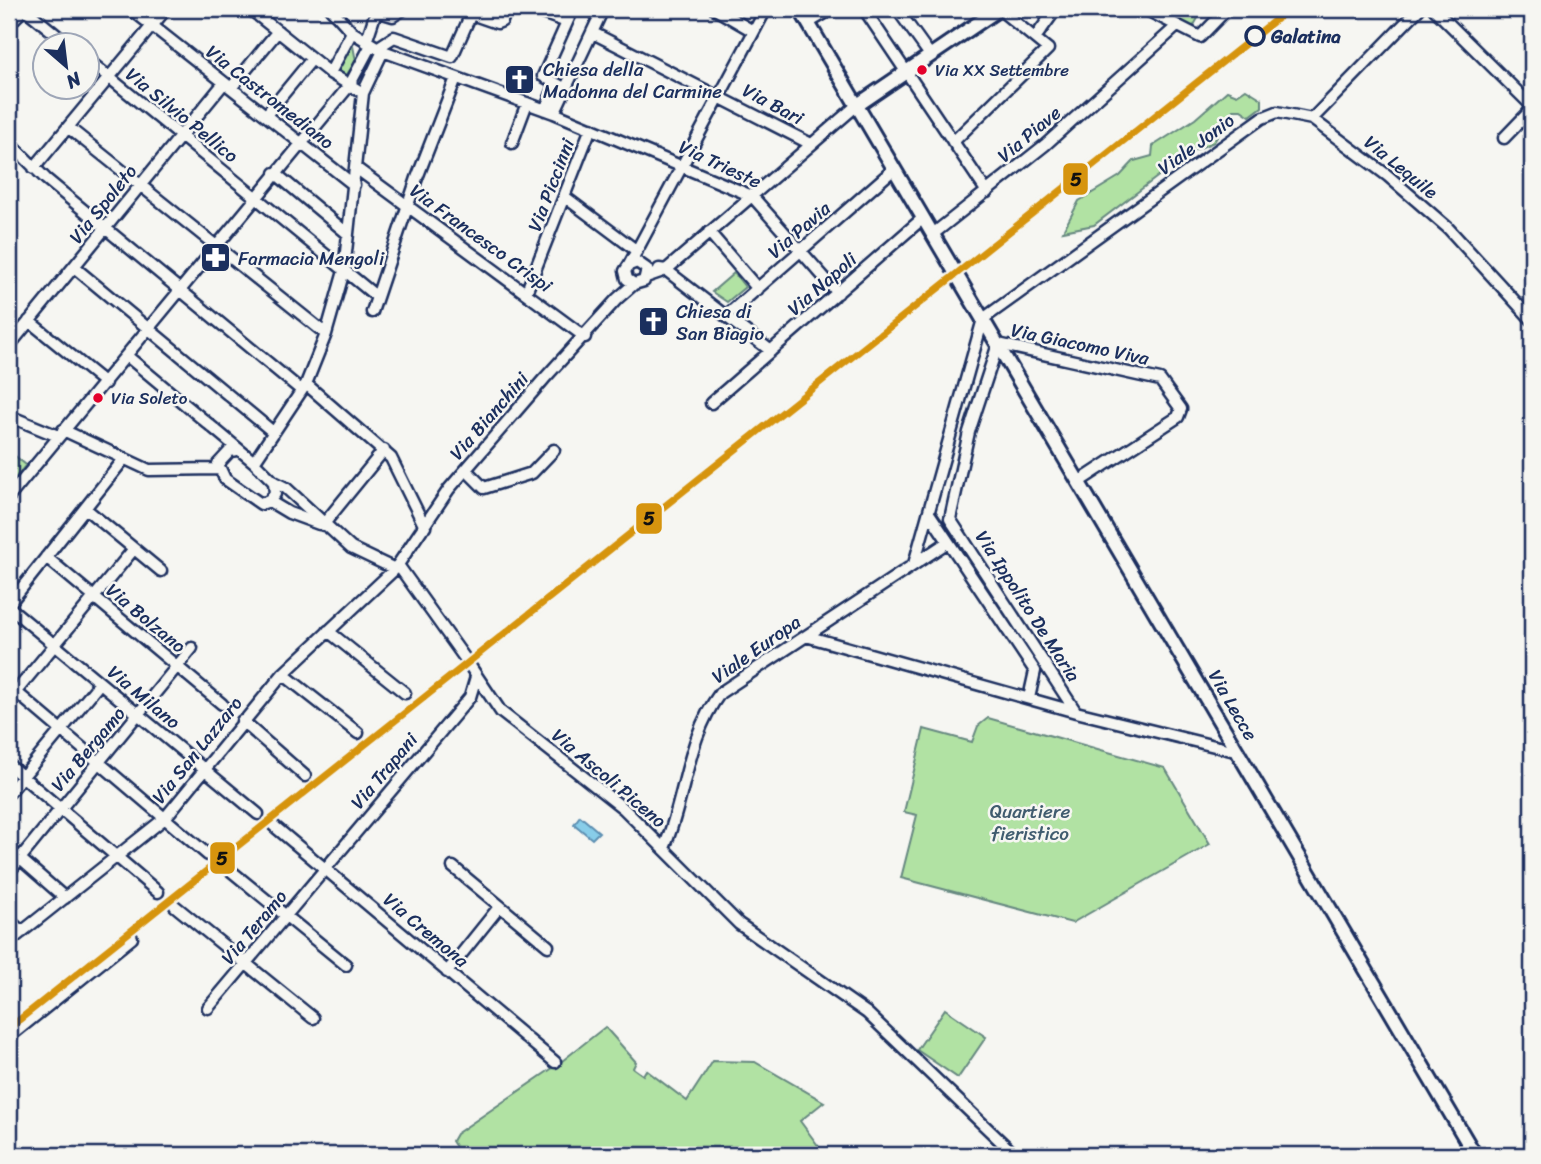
<svg xmlns="http://www.w3.org/2000/svg" width="1541" height="1164" font-family="Sriracha,sans-serif">
	<rect width="100%" height="100%" fill="#f6f6f2"/>
	<filter id="ink" filterUnits="userSpaceOnUse"><feTurbulence type="fractalNoise" baseFrequency=".0143" numOctaves="2"/><feDisplacementMap in="SourceGraphic" scale="14" xChannelSelector="R" yChannelSelector="G"/><feConvolveMatrix kernelMatrix="1 2 1 2 8 2 1 2 1" color-interpolation-filters="sRGB"/></filter>
	<g filter="url(#ink)">
		<path fill="#b1e2a3" stroke="#668880" stroke-width="2" d="M1155 9H1203L1192 29Z
			M352 41 356 61 345 77 337 70Z
			M1246 89 1262 99V107L1250 116 1241 110H1233L1214 142 1190 152 1094 225 1063 231 1079 201 1120 176 1134 161 1152 156 1153 146 1195 119 1227 91 1237 95Z
			M734 273 745 287 727 302 712 292Z
			M9 451 26 465 9 485Z
			M988 718 1165 768 1210 844 1072 923 901 878 917 815 904 812 924 729 972 742 978 726Z
			M945 1009 986 1037 958 1078 917 1050Z
			M605 1027 636 1062 633 1068 643 1075 646 1070 687 1101 713 1061 755 1062 824 1102 800 1121 825 1155H461L452 1141 456 1134 557 1065Z"/>
		<path fill="#88cde9" stroke="#5c8eb1" stroke-width="2" d="M580 816 599 832 592 839 574 824Z"/>
		<g fill="none" stroke-linecap="round" stroke-linejoin="round">
			<defs>
				<path id="minor" d="M25 9 70 46
					M131 9 354 185
					M250 9 330 73 363 93
					M331 9 352 32 383 51 554 113 752 196 838 293
					M531 9 567 22
					M715 9 753 31
					M864 9 987 192
					M897 9 930 55
					M1145 9 1200 37 1227 9
					M1434 9 1532 106
					M376 11 393 16 404 9
					M808 23 832 9
					M9 24 24 9
					M593 33 811 144
					M1035 38 1056 9
					M366 42 377 9
					M377 48 394 37 452 57 471 14 497 23 502 21 505 13 500 9
					M88 60 377 297
					M330 73 352 32
					M231 88 278 31
					M566 89 543 76 573 9
					M545 110 556 84
					M554 113 603 9
					M266 115 312 59
					M1312 119 1419 9
					M69 128 326 334
					M1504 138 1532 109
					M9 142 46 179 301 390
					M953 142 1048 49 999 9
					M512 143 527 103
					M34 168 166 9
					M356 168 585 337
					M275 173 348 234
					M565 197 637 251
					M709 232 758 289
					M933 234 1045 145 1176 27
					M629 265 766 9
					M74 267 273 432
					M659 269 666 270 771 351
					M646 277 666 270 856 106
					M526 293 591 128
					M372 312 417 178 456 78
					M726 316 894 169
					M29 321 105 383
					M9 346 224 83
					M127 356 254 462 274 482 286 488 351 548 395 569
					M306 384 391 458 425 527
					M711 403 923 218
					M9 416 58 436
					M63 430 149 470 219 469
					M237 450 230 451 218 464 225 479 261 504 269 501 275 494 274 482
					M254 462 306 384 326 334 344 271 363 93 383 51
					M466 470 484 488 532 473 554 450
					M9 497 349 86 371 45
					M269 501 289 513 319 524
					M86 509 161 571
					M929 513 1035 671 1029 698
					M950 519 969 432 998 344 1160 380 1181 409 1178 417 1080 481
					M950 519 1076 712
					M323 525 384 450
					M46 557 222 704
					M914 564 983 319 1262 118 1277 112 1312 119 1388 176 1448 228 1532 320
					M398 565 466 660
					M9 604 124 459
					M9 607 258 814
					M328 631 405 693
					M806 636 1076 712 1239 752
					M470 666 501 712 623 808 739 924 867 1013 1015 1155
					M283 674 358 733
					M9 686 208 855
					M9 700 133 550
					M242 721 305 776
					M9 765 158 892
					M9 793 100 683
					M274 826 555 1062
					M664 848C686 797 686 739 720 693L948 542
					M9 849 65 898
					M225 866 346 965
					M453 867 548 946
					M9 872 192 648
					M175 906 313 1018
					M9 920 22 932
					M9 942 165 818 283 674 395 569 449 489 544 379 617 299 634 284 644 281 647 269 637 262 629 265 625 271 627 279 634 284
					M447 972 500 906
					M208 1008 470 697 476 677
					M9 1037 132 938"/>
				<path id="major" d="M800 9 1475 1155
					M856 106 999 9"/>
			</defs>
			<use href="#minor" stroke="#1b2f5e" stroke-width="15"/>
			<use href="#major" stroke="#1b2f5e" stroke-width="18"/>
			<use href="#minor" stroke="#f6f6f2" stroke-width="10"/>
			<use href="#major" stroke="#f6f6f2" stroke-width="12"/>
			<defs>
				<path id="rail-1" d="M9 1028 1289 9"/>
			</defs>
			<use href="#rail-1" stroke="#f6f6f2" stroke-width="12"/>
			<use href="#rail-1" stroke="#d6940e" stroke-width="7"/>
		</g>
	</g>
	<defs>
		<symbol id="church-square" viewBox="-11 -11 22 22"><rect x="-9" y="-9" width="18" height="18" rx="4" fill="#1b2f5e" stroke="#f6f6f2"/><path d="M-1.2-6h2.4v3.5h3.3v2.4h-3.3V6h-2.4V-.1h-3.3v-2.4h3.3Z" fill="#fff"/></symbol>
		<symbol id="pharmacy-square" viewBox="-11 -11 22 22"><rect x="-9" y="-9" width="18" height="18" rx="4" fill="#1b2f5e" stroke="#f6f6f2"/><path d="M-2-6h4v4h4v4h-4v4h-4v-4h-4v-4h4Z" fill="#fff"/></symbol>
	</defs>
	<g fill-rule="evenodd">
		<use href="#church-square" x="502" y="62" width="35" height="35"/>
		<use href="#pharmacy-square" x="198" y="240" width="35" height="35"/>
		<use href="#church-square" x="636" y="304" width="35" height="35"/>
	</g>
	<circle fill="#f6f6f2" stroke="#1b2f5e" stroke-width="3.5" cx="1255" cy="36" r="9"/>
	<g fill="#e4002b" stroke="#f6f6f2" stroke-width="2.5">
		<circle cx="922" cy="70" r="6"/>
		<circle cx="98" cy="398" r="6"/>
	</g>
	<g text-anchor="middle" dominant-baseline="central" stroke-width="5" stroke-linejoin="round" paint-order="stroke">
		<g font-size="17" fill="#1b2f5e" stroke="#f6f6f2" text-anchor="start">
			<text x="935" y="70">Via XX Settembre</text>
			<text x="111" y="398">Via Soleto</text>
		</g>
		<g font-size="19" font-weight="bold" fill="#1b2f5e" stroke="#f6f6f2" text-anchor="start">
			<text x="1271" y="36">Galatina</text>
		</g>
		<g font-size="19" fill="#1b2f5e" stroke="#f6f6f2" text-anchor="start">
			<text x="543" y="69">Chiesa della<tspan x="543" dy="22">Madonna del Carmine</tspan></text>
			<text x="238" y="258">Farmacia Mengoli</text>
			<text x="676" y="311">Chiesa di<tspan x="676" dy="22">San Biagio</tspan></text>
		</g>
		<g font-size="19" fill="#1b2f5e" stroke="#f6f6f2">
			<text transform="translate(270 97) rotate(38)">Via Castromediano</text>
			<text transform="translate(773 104) rotate(28)">Via Bari</text>
			<text transform="translate(182 115) rotate(39)">Via Silvio Pellico</text>
			<text transform="translate(1029 134) rotate(-40)">Via Piave</text>
			<text transform="translate(1196 144) rotate(-36)">Viale Jonio</text>
			<text transform="translate(720 164) rotate(25)">Via Trieste</text>
			<text transform="translate(1401 167) rotate(39)">Via Lequile</text>
			<text transform="translate(551 185) rotate(-69)">Via Piccinni</text>
			<text transform="translate(103 204) rotate(-51)">Via Spoleto</text>
			<text transform="translate(799 230) rotate(-41)">Via Pavia</text>
			<text transform="translate(481 238) rotate(36)">Via Francesco Crispi</text>
			<text transform="translate(822 284) rotate(-41)">Via Napoli</text>
			<text transform="translate(1080 344) rotate(12)">Via Giacomo Viva</text>
			<text transform="translate(489 416) rotate(-49)">Via Bianchini</text>
			<text transform="translate(1028 606) rotate(57)">Via Ippolito De Maria</text>
			<text transform="translate(146 618) rotate(40)">Via Bolzano</text>
			<text transform="translate(756 649) rotate(-35)">Viale Europa</text>
			<text transform="translate(144 697) rotate(40)">Via Milano</text>
			<text transform="translate(1233 705) rotate(60)">Via Lecce</text>
			<text transform="translate(88 749) rotate(-50)">Via Bergamo</text>
			<text transform="translate(197 750) rotate(-51)">Via San Lazzaro</text>
			<text transform="translate(384 771) rotate(-50)">Via Trapani</text>
			<text transform="translate(609 778) rotate(40)">Via Ascoli Piceno</text>
			<text transform="translate(254 927) rotate(-50)">Via Teramo</text>
			<text transform="translate(426 930) rotate(40)">Via Cremona</text>
		</g>
		<g font-size="19" fill="#405c6f" stroke="#f6f6f2">
			<text x="1030" y="811">Quartiere<tspan x="1030" dy="22">fieristico</tspan></text>
		</g>
	</g>
	<g stroke="#f6f6f2" stroke-width="2.5">
		<rect x="1062" y="162" width="27" height="34" rx="7" fill="#d6940e"/>
		<rect x="635" y="502" width="28" height="33" rx="7" fill="#d6940e"/>
		<rect x="209" y="841" width="27" height="34" rx="7" fill="#d6940e"/>
	</g>
	<g font-size="19" text-anchor="middle" font-weight="bold" fill="#111">
		<text x="1076" y="186">5</text>
		<text x="649" y="525">5</text>
		<text x="222" y="865">5</text>
	</g>
	<rect width="1541" height="1164" fill="none" stroke="#f6f6f2" stroke-width="35"/>
	<rect x="18" y="18" width="1506" height="1129" fill="none" stroke="#1b2f5e" stroke-width="2.5" filter="url(#ink)"/>
	<g transform="translate(66 66) rotate(152)"><circle r="33" fill="#f6f6f2" stroke="#9ea6b7" stroke-width="2"/>
	<path d="M0-5L12 26L0 18L-12 26Z" fill="#1b2f5e"/>
	<text y="-10" font-size="19" font-weight="bold" text-anchor="middle" fill="#1b2f5e">N</text>
	</g>
</svg>
